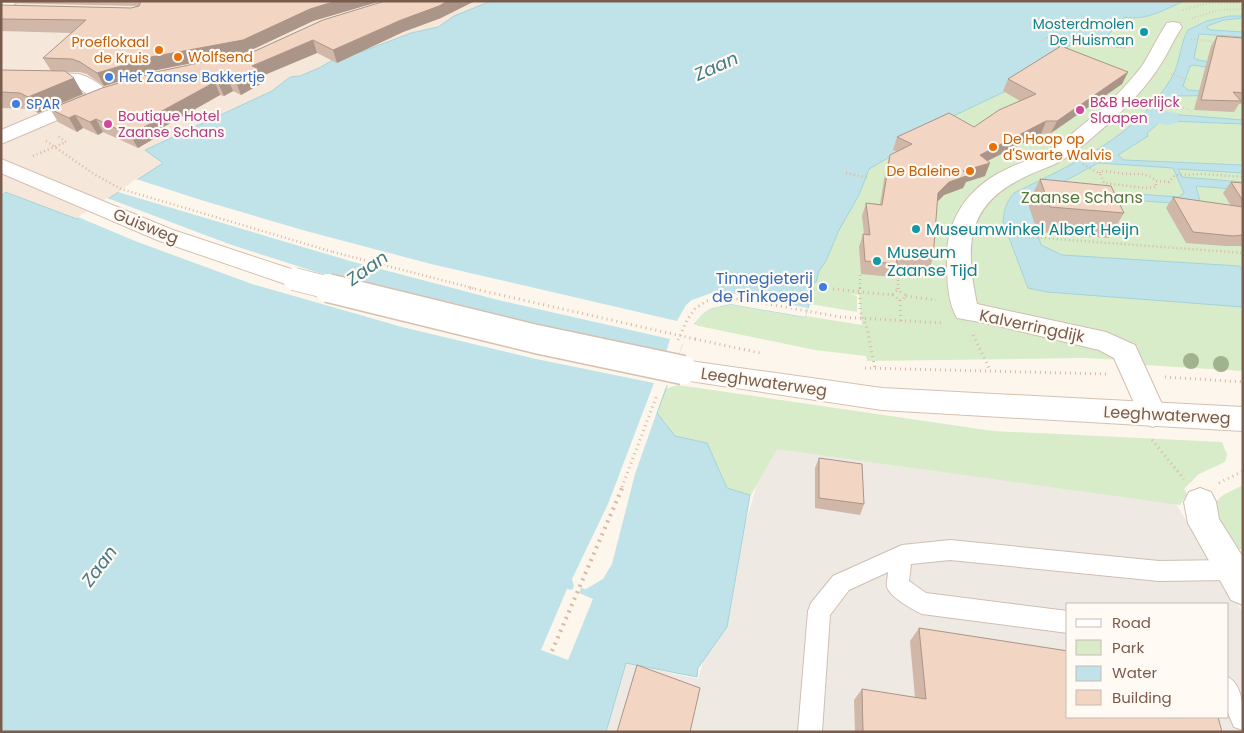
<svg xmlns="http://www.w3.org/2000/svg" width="1244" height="733" font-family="Poppins,sans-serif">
	<rect width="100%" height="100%" fill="#fdf6ec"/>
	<path fill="#f5e8da" d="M1 1H491L454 16 438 27 411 33 361 52 338 57 319 68 300 76 290 77 272 91 145 150 164 163 77 219 1 191Z"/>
	<path fill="#efe9e4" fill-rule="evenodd" d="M769 445 1168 491 1243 613V732H606L626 663 698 679ZM1068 604H1228V717H1068Z"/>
	<path fill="#d8ecc9" d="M1111 1H1243V371L1144 365 1141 361 1083 358 867 361 866 356 815 350 694 325C702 310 714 307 730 304L862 325 859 295 849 294 857 296V312L810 304 812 297 791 291 824 159Z
		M678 385 993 431 1222 442 1227 454 1225 462 1199 474 1184 489 1187 494 1180 505 777 449 750 497V495L727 488 707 443 675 436 657 413 665 389Z
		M1243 485V549H1238L1211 506 1223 495Z"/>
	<path fill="#bfe3e8" stroke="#a5d3da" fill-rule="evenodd" d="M491 1H1184C1163 10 1147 21 1124 17L1108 35 1112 41 1126 46 1125 48 1079 43 1072 44 1004 92 932 126 936 130 869 169 859 195 839 230 826 261 819 271 816 282 812 284 814 290 805 317 730 304 710 309 700 315 682 345 657 413 675 436 707 443 727 488 750 495 727 627 698 668 697 677 626 663 606 732H1V196L5 192 77 219 163 163 145 150 272 91 290 77 300 76 319 68 338 57 361 52 411 33 438 27 454 16Z
		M1229 16H1243V18L1224 20 1207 26V28L1211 30 1243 32V37L1199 34 1194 58 1198 60 1238 67 1243 74 1194 65 1190 66 1183 86 1188 90 1243 95 1175 96 1164 110 1165 112 1161 121 1147 133 1148 136 1118 155 1124 160 1243 165V173L1178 169 1182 177 1243 182V190L1196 186 1201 205 1044 194C1034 195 1032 196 1029 204L1041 245 1062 255 1239 266 1243 269V307L1047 292 1028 288 1003 222C1004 209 1006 203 1014 193 1073 164 1138 136 1172 77 1180 63 1181 41 1188 30L1207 21ZM1098 163 1173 168 1184 193 1179 197 1052 188Z
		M1169 114 1243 120V124L1169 121Z"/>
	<path fill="#fdf6ec" d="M136 179 201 200 306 231 431 264 677 321 686 305 692 300 714 292 730 293 808 308 805 317 730 304 710 309 701 315 696 322 694 324 697 325 686 343H684L682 345 679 355H681L670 385H667L665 389 635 474 612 564 603 579 586 589 581 588 579 593 593 599 568 660 541 650 567 589 572 590 574 586 572 579 608 504 654 383 536 359 402 327 252 284 135 241 78 217 107 198 229 244 319 273 458 310 666 352 670 339 502 301 350 261 118 192Z"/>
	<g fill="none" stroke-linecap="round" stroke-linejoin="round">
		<path fill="#bfe3e8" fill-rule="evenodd" d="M1152 110 1177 113 1180 118 1177 123 1169 125 1144 122 1141 117 1144 112Z"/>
		<defs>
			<path id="service" d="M950 540 1159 561 1231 560 1239 563 1242 570 1239 577 1231 580 1159 581 950 560 911 564 909 581 926 593 1068 611V633L922 614C913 610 890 597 887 587 886 583 888 577 888 572L849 590 830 615 822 732H798L808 611 811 603 833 576 902 545Z
				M1228 677C1244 686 1243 711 1243 730L1234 727 1228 713Z"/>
			<path id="minor" d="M1 1H18L7 11 1 12Z
				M1173 22 1179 23 1182 27C1173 40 1168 54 1159 67 1142 93 1118 116 1094 136 1083 146 1070 156 1057 163 1044 169 1031 173 1019 180 964 208 966 250 977 304L1106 332 1135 345 1167 415 1163 423 1153 427 1143 423 1114 358 1099 350 985 323 957 318C948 303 947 280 947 263 945 221 967 188 1005 170 1018 163 1033 159 1046 152 1058 145 1070 136 1080 127 1103 109 1127 87 1144 63 1152 50 1158 36 1167 23Z
				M1 71 79 74C90 77 104 86 111 95L108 99 98 100 95 104 1 144V130L87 94 75 85 1 83Z
				M1200 488 1211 492 1216 502 1219 519 1243 557V605L1231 600 1188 523 1184 502 1189 492Z"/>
			<path id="secondary" d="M1 159 173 230 303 273 306 279 303 285 294 287 157 240 1 173Z
				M683 360 882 388 1243 407V431L882 410 683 380 673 377 669 370 673 363Z"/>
		</defs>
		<use href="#service" stroke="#d1beb0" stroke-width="2"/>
		<use href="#minor" stroke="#d1beb0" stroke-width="2"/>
		<use href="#secondary" stroke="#d6c0b0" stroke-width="2"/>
		<path stroke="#d9b8a5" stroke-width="2" stroke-dasharray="0.5 2.5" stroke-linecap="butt" d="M1183 10 1208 3H1243
			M1192 18 1220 10 1243 9
			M1047 38 1069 46
			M1191 39 1217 42
			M1041 41 1054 33
			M1171 74 1190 80
			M1155 98 1192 111"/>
		<path stroke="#d9b8a5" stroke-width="2.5" stroke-dasharray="1 3" stroke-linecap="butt" d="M46 141 94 174 121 189 333 252
			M33 156 66 142 58 136
			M1083 164 1100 174 1104 183 1145 188 1156 187V181L1169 182 1175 175 1203 174 1243 177
			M846 173 868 178
			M1100 173V171C1110 171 1120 174 1129 174 1140 174 1148 173 1156 181
			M989 234 1243 253
			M860 275V289
			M898 289V274L934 277"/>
		<path stroke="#d9b8a5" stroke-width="3" stroke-dasharray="1 4" stroke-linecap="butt" d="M860 288V311L867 328 875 369
			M898 288V291
			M833 289 892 295 897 290 906 295 904 299 900 300
			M892 295 900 300
			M906 296 936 300
			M900 300 901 321
			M973 335 990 370
			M695 339 760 353
			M678 340 687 320 695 309 706 301 723 298 746 300 840 317 943 323
			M865 368 1106 374
			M1165 377 1243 382
			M1152 440 1184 479
			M1219 483 1243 471
			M622 487 657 395"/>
		<path stroke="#d9b8a5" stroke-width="4" stroke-dasharray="2 5" stroke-linecap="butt" d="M552 651 623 486"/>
		<use href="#service" fill="#fff" fill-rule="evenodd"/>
		<use href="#minor" fill="#fff" fill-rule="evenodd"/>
		<use href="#secondary" fill="#fff" fill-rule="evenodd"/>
		<defs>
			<path id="secondary-bridge-far1" d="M294 279 333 289"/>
			<path id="secondary-bridge" d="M328 288 536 339 683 370"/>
		</defs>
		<use href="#secondary-bridge-far1" stroke="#d6c0b0" stroke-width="24" stroke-linecap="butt"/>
		<use href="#secondary-bridge" stroke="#d6c0b0" stroke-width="31" stroke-linecap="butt"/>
		<path stroke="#d9b8a5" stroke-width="2.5" stroke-dasharray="1 3" stroke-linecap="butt" d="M333 252 476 289"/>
		<path stroke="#d9b8a5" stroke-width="3" stroke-dasharray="1 4" stroke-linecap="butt" d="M470 288 695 339"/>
		<use href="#secondary-bridge-far1" stroke="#fff" stroke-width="22"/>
		<use href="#secondary-bridge" stroke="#fff" stroke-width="28"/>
	</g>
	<g fill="#a0b28e">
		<circle cx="1191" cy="361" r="8"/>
		<circle cx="1221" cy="364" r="8"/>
	</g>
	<path fill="#d1b7a8" d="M1 1H381L313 21 247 52 157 70 104 86 87 74 80 72H66L83 94 38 113 30 109 1 108V70L51 71 43 58 72 33 1 31V5L131 8 137 6 1 3Z
		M385 1 441 18 403 32 337 63 317 53 262 76 264 82 241 95 233 91 224 96 220 95 160 129 162 134 138 148 103 132 98 135 83 128 77 132 58 122 50 109 255 51Z
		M1217 36 1243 38V104H1239L1234 112 1194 110 1211 46Z
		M1128 72 1122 84 1051 133 1041 134 988 161 985 176 966 182 963 188 944 195 937 202 933 259 928 272 895 269 892 277 861 274 859 247 863 234H864L862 216 866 203 880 204 886 168 890 155 897 152 893 150 897 137 974 127 1020 101 1003 91 1008 79Z
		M1040 179 1124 213 1109 238 1038 232 1028 204Z
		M1231 182 1243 183V246H1225L1186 243 1166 208 1173 197 1231 206 1223 193Z
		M819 458 864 504 860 515 815 508V468Z
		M919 628 1222 732H855L854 700 862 689 915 698 910 641Z"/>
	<path fill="#aa9588" d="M336 1H381L313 21 247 52 157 70 104 86 97 73Z
		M448 1H475L441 18 403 32 337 63 333 50 401 20Z
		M313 40 317 53 262 76 264 82 241 95 236 82 252 66Z
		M1128 72 1122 84 1051 133 1057 121Z
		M74 78 83 94 38 113 28 97Z
		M227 78 233 91 224 96 218 83Z
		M215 82 220 95 160 129 162 134 138 148 130 135 149 118Z
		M75 115 83 128 77 132 69 118Z
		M96 119 103 132 98 135 90 122Z
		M1046 121 1041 134 975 167 990 163 985 176 966 182 963 188 944 195 933 206 938 193 949 182 963 171 980 155Z"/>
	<path fill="#f3d5c3" stroke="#aa9588" d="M141 1H336L310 9 243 40 151 57 97 73 80 62 72 59 43 58 86 20 1 19V5L131 8 139 6Z
		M385 1H448L439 6 401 20 333 50 313 40 252 66 259 69 236 82 227 78 218 83 215 82 149 118 155 121 130 135 96 119 90 122 75 115 69 118 50 109 102 88 156 72 255 51 323 20Z
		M1217 36 1243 38V93L1233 92 1241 101 1201 100Z
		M1061 46 1128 72 1057 121H1046L980 155 990 163 963 171 969 175 949 182 938 193 933 259 896 255 897 264 865 261 863 234 870 235 866 203 882 205 890 155 912 144 897 137 949 113 974 127 999 110 1036 94 1008 79Z
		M1 70 65 71 74 78 28 97 20 93 1 92Z
		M1040 179 1111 186 1124 213 1050 207Z
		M1231 182 1243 183V201Z
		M1173 197 1243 207V235L1233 236 1193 232Z
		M819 458 862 464 864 504 819 498Z
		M919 628 1068 651V717H1218L1222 732H863L862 689 926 699Z
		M637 665 700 688 690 732H617Z"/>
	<g fill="#0f9aa8" stroke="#fffaf3" stroke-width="2">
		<circle cx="1144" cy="32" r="5"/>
		<circle cx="916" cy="229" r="5"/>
		<circle cx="877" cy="261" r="5"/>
	</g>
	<g fill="#e8710a" stroke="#fffaf3" stroke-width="2">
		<circle cx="159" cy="50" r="5"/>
		<circle cx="178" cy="57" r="5"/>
		<circle cx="993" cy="147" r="5"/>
		<circle cx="970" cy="171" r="5"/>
	</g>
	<g fill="#3f7fe0" stroke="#fffaf3" stroke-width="2">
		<circle cx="109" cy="77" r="5"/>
		<circle cx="16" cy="104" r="5"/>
		<circle cx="823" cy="287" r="5"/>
	</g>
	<g fill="#d1479c" stroke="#fffaf3" stroke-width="2">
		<circle cx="1080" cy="110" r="5"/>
		<circle cx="108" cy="124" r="5"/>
	</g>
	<g text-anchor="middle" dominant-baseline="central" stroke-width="4.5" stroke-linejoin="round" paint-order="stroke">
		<g font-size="14" fill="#0d838f" stroke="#fffaf3" text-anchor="end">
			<text x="1134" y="24">Mosterdmolen<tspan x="1134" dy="16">De Huisman</tspan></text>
		</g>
		<g font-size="14" fill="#c56008" stroke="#fffaf3" text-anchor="end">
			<text x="149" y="42">Proeflokaal<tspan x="149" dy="16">de Kruis</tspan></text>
			<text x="188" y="57" text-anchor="start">Wolfsend</text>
			<text x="1003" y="139" text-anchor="start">De Hoop op<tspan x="1003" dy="16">d'Swarte Walvis</tspan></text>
			<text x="960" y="171">De Baleine</text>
		</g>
		<g font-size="14" fill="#366cbe" stroke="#fffaf3" text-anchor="start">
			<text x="119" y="77">Het Zaanse Bakkertje</text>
			<text x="26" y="104">SPAR</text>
		</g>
		<g font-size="14" fill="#b23c85" stroke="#fffaf3" text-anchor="start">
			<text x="1090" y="102">B&amp;B Heerlijck<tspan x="1090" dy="16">Slaapen</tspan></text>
			<text x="118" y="116">Boutique Hotel<tspan x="118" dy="16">Zaanse Schans</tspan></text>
		</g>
		<g font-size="16" fill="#537a41" stroke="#fffaf3">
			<text x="1082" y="197">Zaanse Schans</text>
		</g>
		<g font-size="16" fill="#7a5c4d" stroke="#fffaf3">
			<text transform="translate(146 226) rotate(22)">Guisweg</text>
			<text transform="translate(1032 326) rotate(12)">Kalverringdijk</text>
			<text transform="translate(764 382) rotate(8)">Leeghwaterweg</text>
			<text transform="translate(1167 415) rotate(3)">Leeghwaterweg</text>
		</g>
		<g font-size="16" fill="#0d838f" stroke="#fffaf3" text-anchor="start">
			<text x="926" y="229">Museumwinkel Albert Heijn</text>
			<text x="887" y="252">Museum<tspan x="887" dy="18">Zaanse Tijd</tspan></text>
		</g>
		<g font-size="16" fill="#366cbe" stroke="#fffaf3" text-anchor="end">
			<text x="813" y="278">Tinnegieterij<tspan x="813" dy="18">de Tinkoepel</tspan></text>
		</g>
		<g font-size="18" font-style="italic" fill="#437c86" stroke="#fffaf3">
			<text transform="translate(716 66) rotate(-24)">Zaan</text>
			<text transform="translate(367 268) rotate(-35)">Zaan</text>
			<text transform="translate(99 566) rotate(-53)">Zaan</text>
		</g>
	</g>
	<rect width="1244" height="733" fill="none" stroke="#7a5c4d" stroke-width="5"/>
	<rect x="1066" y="603" width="162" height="115" fill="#fffaf3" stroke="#cabbb1"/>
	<rect x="1076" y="619" width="25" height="8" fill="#ffffff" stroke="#cabbb1"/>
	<text x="1112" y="628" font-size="15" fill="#7a5c4d">Road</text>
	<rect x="1076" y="640" width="25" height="15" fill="#d8ecc9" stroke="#cabbb1"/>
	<text x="1112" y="653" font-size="15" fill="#7a5c4d">Park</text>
	<rect x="1076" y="666" width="25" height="15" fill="#bfe3e8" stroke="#cabbb1"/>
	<text x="1112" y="678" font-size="15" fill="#7a5c4d">Water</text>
	<rect x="1076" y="690" width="25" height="15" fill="#f3d5c3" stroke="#cabbb1"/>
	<text x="1112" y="703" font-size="15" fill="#7a5c4d">Building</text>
</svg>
